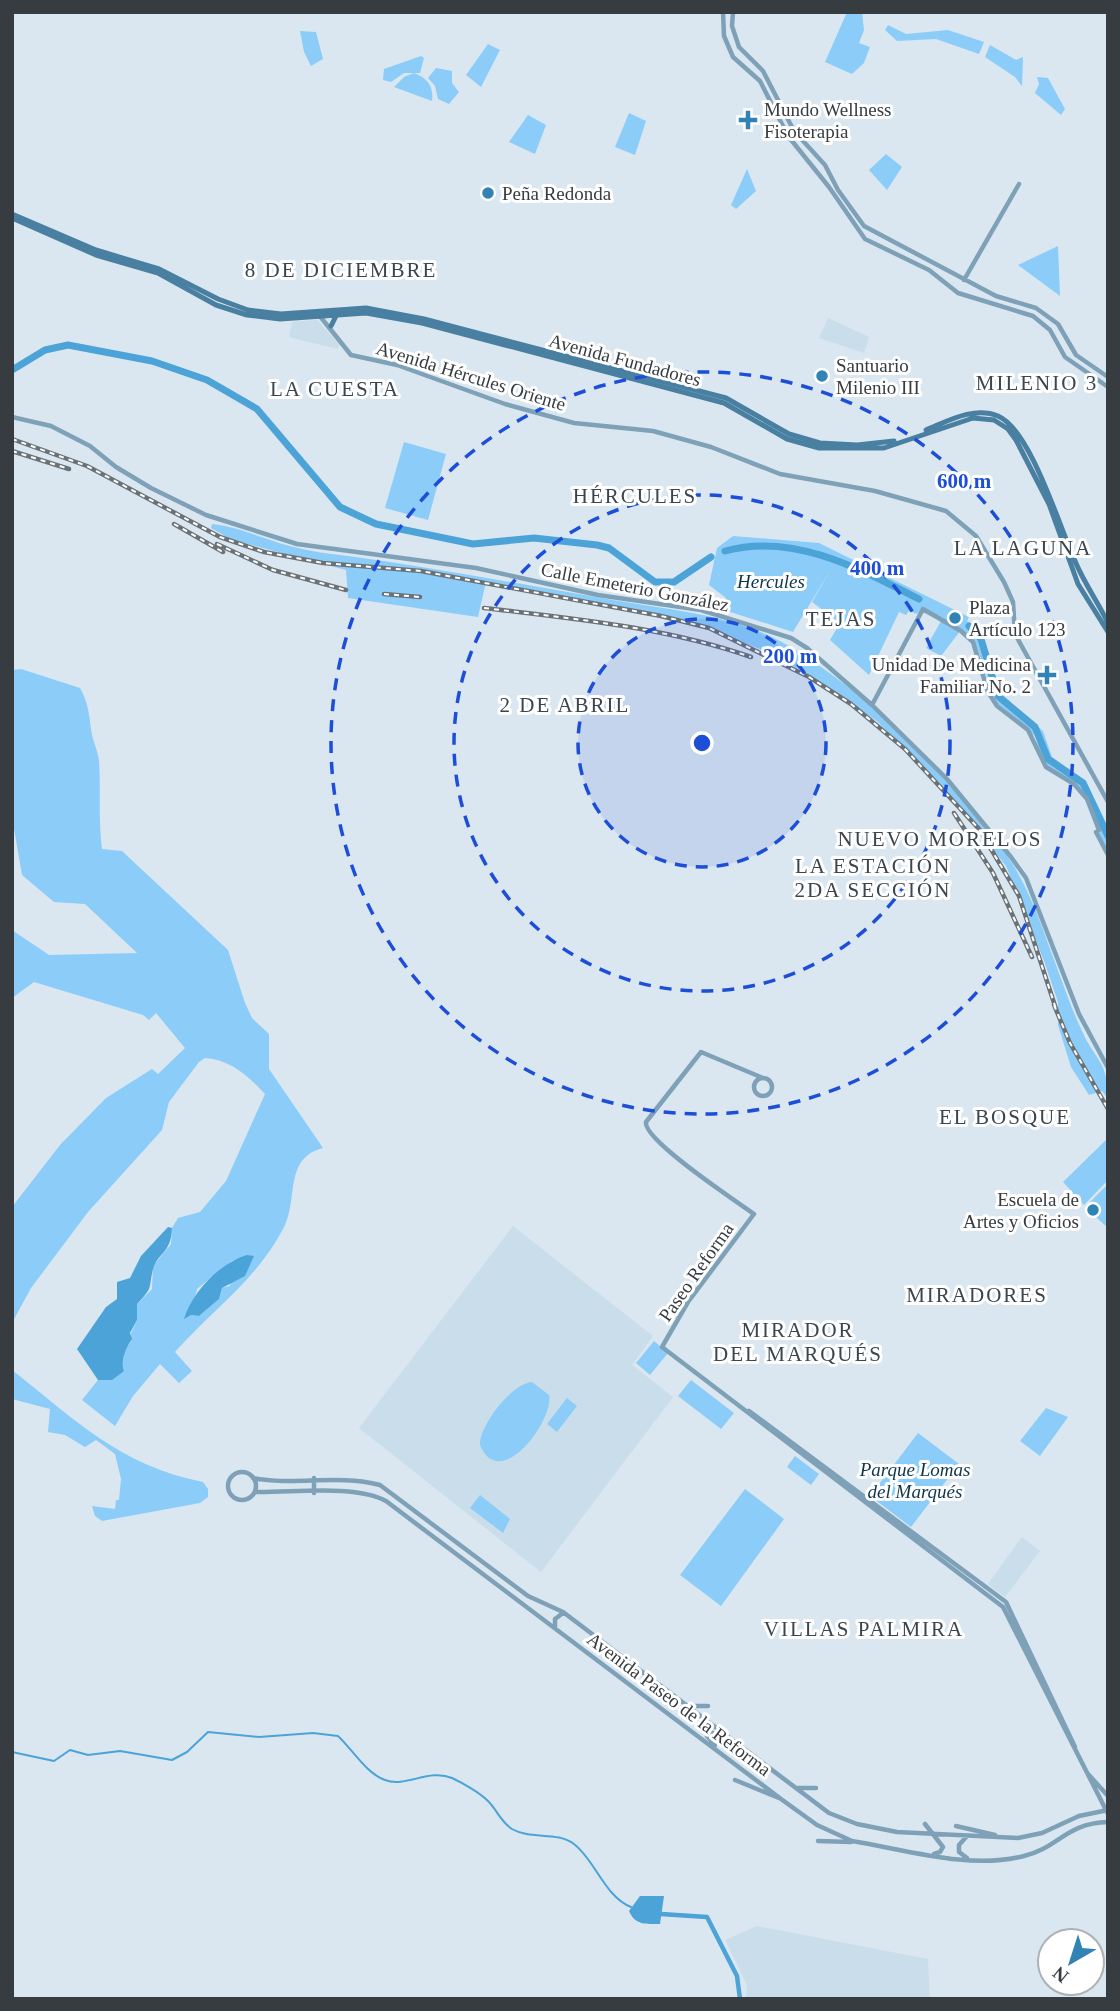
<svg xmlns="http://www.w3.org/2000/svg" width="1120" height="2011" font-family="Georgia,serif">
	<rect width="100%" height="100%" fill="#dae7f0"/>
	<path fill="#c9ddea" d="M828 318 869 337 864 353 819 338Z
		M317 320 339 344 338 349 289 337 292 322Z
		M513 1226 653 1336 632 1365 673 1397 541 1572 359 1428Z
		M1022 1537 1040 1551 1005 1597 988 1584Z
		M757 1926 928 1959 930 1999H746L747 1985 725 1940Z"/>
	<path fill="#8bcdf8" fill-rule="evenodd" d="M847 12H862L864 30 859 43 870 47 864 63 852 74 825 62Z
		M888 25 906 34 948 30 984 42 979 54 936 39 897 41 885 30Z
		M300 31 316 32 323 59 311 66 304 52Z
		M488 44 500 50 481 87 466 75Z
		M990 45 1016 60 1023 57 1022 86 1015 77 985 57Z
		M421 56 424 58 420 73H404L391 82 383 80 384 69Z
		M436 68 452 71V83L459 92 449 104 438 99 435 86 428 78Z
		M414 73C427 78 434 86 432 101L394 87 404 77Z
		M1037 77 1048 78 1065 109 1061 115 1035 93 1039 84Z
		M629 113 646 121 635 155 615 147Z
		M528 115 546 125 535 154 509 142Z
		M886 154 902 167 887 190 869 170Z
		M747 169 756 191 736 209 731 205Z
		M1058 246 1060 296 1018 265Z
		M404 442 446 454 428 520 385 508Z
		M212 524C240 527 263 539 290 546 309 551 329 554 348 556 437 568 525 585 613 600 664 609 725 614 772 637 853 677 963 786 1012 863 1032 895 1043 930 1056 965 1064 987 1072 1010 1082 1031 1096 1062 1108 1061 1108 1099L1102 1091 1089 1095 1071 1067 1058 1025V1002L1044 961 1006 866 952 798 878 722 803 671 762 650 705 627 486 582 478 617 348 598 346 570 232 540 211 528Z
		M733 536 819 543 969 617 967 621 983 638 1001 694 1043 731 1052 757 1086 781 1108 827V851L1098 834 1084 793 1050 768 1043 761 1035 736 996 702 976 645 961 630 941 656 926 648 941 621 920 611 917 614 909 611 906 615 899 612 869 675 830 640 840 623 812 602 831 569 793 632 724 610 726 598 709 585 717 548Z
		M21 669 80 688C88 702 89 714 91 729 92 740 98 750 99 761 101 791 98 819 102 849L122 851 228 950 245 1003 252 1018 269 1034V1069L323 1148C284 1158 298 1198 285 1225 259 1278 213 1309 175 1352L192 1371 179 1383 160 1364 133 1396 115 1426 82 1400 98 1380 122 1367 125 1347 137 1320V1304L152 1289 153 1266 171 1244 172 1228 178 1218 200 1212 226 1181 265 1094C247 1075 231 1060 205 1058L199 1062 169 1102 162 1130 88 1212 31 1288 12 1323V1207L60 1145 106 1098 152 1069 158 1074 185 1048 156 1013 149 1020 143 1015 34 982 12 998V930L49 955 137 953 85 904 54 902 22 875 12 817V670ZM233 1260 230 1286 222 1288 219 1299 199 1316 191 1315 197 1289Z
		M1108 1138V1180L1084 1205 1063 1182Z
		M1108 1184V1228L1085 1207Z
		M654 1341 668 1353 650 1375 636 1363Z
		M12 1370C77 1421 119 1465 203 1482L208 1489V1497L200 1503 102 1521 95 1516 92 1506 115 1509 116 1500H119L121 1479 115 1454 96 1440 85 1447 65 1435 48 1432 50 1409 12 1399Z
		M691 1380 734 1413 721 1429 678 1396Z
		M532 1382 549 1395C555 1419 500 1494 480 1445 479 1426 512 1383 532 1382Z
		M567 1398 577 1406 557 1432 547 1424Z
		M1046 1408 1068 1417 1040 1456 1020 1441Z
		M918 1433 959 1464 911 1527 870 1496Z
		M795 1456 819 1474 811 1485 787 1467Z
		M745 1489 784 1519 721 1606 680 1575Z
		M480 1495 510 1519 503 1533 470 1508Z"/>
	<path fill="#4ca3d8" d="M168 1227 172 1228C171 1254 158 1252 153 1269 148 1290 154 1286 137 1304V1320L130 1333 132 1339C126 1346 120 1363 124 1371L112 1380H98L77 1349 106 1307 117 1299V1282L130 1278 141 1256Z
		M247 1255 254 1256 245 1276 222 1288 219 1299 199 1316 191 1315 184 1319C192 1292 220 1263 247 1255Z
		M640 1896H664L660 1924C645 1924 635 1925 629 1911Z"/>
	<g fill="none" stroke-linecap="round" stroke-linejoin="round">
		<path stroke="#4ca3d8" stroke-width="2" d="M12 1752 54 1761 70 1750 88 1755 120 1751 172 1760 187 1752 208 1732 259 1737 313 1733 338 1736C352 1749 366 1773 385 1780 406 1788 429 1768 452 1778 463 1783 480 1793 488 1801 497 1810 501 1822 512 1829 531 1840 557 1831 574 1844 595 1860 605 1897 631 1907"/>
		<path stroke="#4ca3d8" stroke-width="4.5" d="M661 1914 707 1917 737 1976 740 1999"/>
		<path stroke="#4ca3d8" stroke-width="7" d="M12 370 45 350 68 345 152 361 207 380 257 409 340 507 376 524 473 544 534 538 597 545 609 548 655 582H674L711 557
			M725 551C793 532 860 569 919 599
			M969 626 981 639 998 696 1035 727 1048 759 1083 783 1108 836"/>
		<path stroke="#7ea1b8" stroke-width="4.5" d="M723 12 724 36 733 57 760 81 788 136 829 187 865 239 929 270 958 293 1033 316 1050 330 1065 357 1108 387
			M733 12 732 26 739 47 763 71 794 131 825 165 838 190 864 226 996 296 1036 308 1058 324 1076 355 1108 377
			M964 280 1019 184
			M319 315 351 355 397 365 505 404 574 423 653 431 711 447 780 474 875 491 946 511 976 536 1004 582 1013 602 1015 634 1108 802
			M12 417 51 426 90 446 116 467 151 488 206 515 297 544 476 568 598 595 701 610 791 638 807 648 872 705 947 779 1011 857 1026 878 1079 1014 1108 1068
			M872 705 923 609 961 631 973 642 988 692 997 706 1028 730 1046 767 1074 784 1087 799 1099 830
			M1096 832 1108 855
			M763 1078 701 1052 646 1122C643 1140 736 1201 754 1214L688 1302 662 1347 1003 1607 1108 1814
			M754 1087a9 9 0 1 1 18 0a9 9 0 1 1-18 0Z
			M749 1411 1006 1602 1075 1747
			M228 1486a14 14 0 1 1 28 0a14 14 0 1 1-28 0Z
			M253 1478C295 1486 337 1474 380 1485L528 1596 563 1612 829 1813 857 1824 897 1832 1018 1838 1042 1833 1079 1816
			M314 1478V1493
			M255 1492C292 1493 354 1484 386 1501L781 1799 817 1825 852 1841C907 1850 970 1870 1024 1856 1058 1848 1066 1823 1108 1822
			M555 1628V1619L563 1613
			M688 1706H708
			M715 1745 707 1736 709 1732 724 1736
			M1088 1774 1108 1796
			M735 1780 779 1798
			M796 1788H816
			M925 1824 943 1847 940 1852 934 1854
			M956 1826 995 1835
			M967 1836 959 1845V1852L967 1858
			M818 1841 851 1842"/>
		<path stroke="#497fa1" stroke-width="5" d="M12 214 96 250 159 269 218 299 248 310 281 314 366 308 424 319 726 398 789 434 820 443 857 445 894 441
			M12 218 96 255 158 273 216 305 247 315 280 319 366 313 422 323 724 403 787 439 819 448H884L973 418 994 420 1008 429 1016 440 1049 504 1078 584 1108 632
			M331 326 337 314
			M926 430C948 421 974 406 998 416 1031 430 1060 529 1075 561 1084 583 1098 602 1108 623"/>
		<defs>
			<path id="rail" d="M12 439 87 466 220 537 264 552 323 563 421 571 661 616 709 628 809 677 851 704 905 749 979 829 1019 896 1057 1012
				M12 451 69 469
				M174 524 223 552
				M217 544 273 570 346 590
				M384 594 420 597
				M484 608C575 619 664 627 751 657
				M954 813 993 873 1032 957
				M1054 1005 1070 1043 1108 1109"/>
		</defs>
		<use href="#rail" stroke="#6a7277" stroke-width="4.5"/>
		<use href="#rail" stroke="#fff" stroke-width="2" stroke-dasharray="5" stroke-linecap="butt"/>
		<path stroke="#7ea1b8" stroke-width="4.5" d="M1079 1816 1108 1810"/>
	</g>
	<circle cx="702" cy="743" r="124" fill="#1d4ed8" fill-opacity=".12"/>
	<g fill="none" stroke="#1d4ed8" stroke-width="3.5" stroke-dasharray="12 9">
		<circle cx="702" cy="743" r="124"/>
		<circle cx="702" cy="743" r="248"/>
		<circle cx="702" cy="743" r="371"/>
	</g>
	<g fill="#3083b4" stroke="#fff" stroke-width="2.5">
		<path d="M744.5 109.5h7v7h7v7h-7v7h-7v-7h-7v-7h7z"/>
		<circle cx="488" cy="193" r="7"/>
		<circle cx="822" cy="376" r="7"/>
		<circle cx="955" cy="618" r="7"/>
		<path d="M1043.5 664.5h7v7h7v7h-7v7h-7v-7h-7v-7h7z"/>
		<circle cx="1093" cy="1210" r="7"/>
	</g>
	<g text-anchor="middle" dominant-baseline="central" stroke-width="6" stroke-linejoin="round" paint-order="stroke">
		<g font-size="19" fill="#373c40" stroke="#fff" text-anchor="start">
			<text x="764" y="109">Mundo Wellness<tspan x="764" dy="22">Fisoterapia</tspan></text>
			<text x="502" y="193">Peña Redonda</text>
			<text x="836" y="365">Santuario<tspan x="836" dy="22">Milenio III</tspan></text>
			<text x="969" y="607">Plaza<tspan x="969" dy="22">Artículo 123</tspan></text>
			<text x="1031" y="664" text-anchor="end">Unidad De Medicina<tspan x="1031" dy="22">Familiar No. 2</tspan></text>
			<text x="1079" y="1199" text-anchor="end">Escuela de<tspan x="1079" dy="22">Artes y Oficios</tspan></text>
		</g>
		<g font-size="19" fill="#373c40" stroke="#fff">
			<text transform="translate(625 360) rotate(15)">Avenida Fundadores</text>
			<text transform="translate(471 376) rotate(17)">Avenida Hércules Oriente</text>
			<text transform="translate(635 587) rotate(11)">Calle Emeterio González</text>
			<text transform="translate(696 1272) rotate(-55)">Paseo Reforma</text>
			<text transform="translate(679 1704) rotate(37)">Avenida Paseo de la Reforma</text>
		</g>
		<g font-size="19" font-style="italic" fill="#0f354b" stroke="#fff">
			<text x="771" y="581">Hercules</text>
			<text x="915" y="1469">Parque Lomas<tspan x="915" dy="22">del Marqués</tspan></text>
		</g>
		<g font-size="21" letter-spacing="2" fill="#3b454d" stroke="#fff">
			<text x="341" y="270">8 DE DICIEMBRE</text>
			<text x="1037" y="383">MILENIO 3</text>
			<text x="335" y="389">LA CUESTA</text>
			<text x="635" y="496">HÉRCULES</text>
			<text x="1023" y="548">LA LAGUNA</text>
			<text x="841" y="619">TEJAS</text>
			<text x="565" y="705">2 DE ABRIL</text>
			<text x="940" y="839">NUEVO MORELOS</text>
			<text x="873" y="866">LA ESTACIÓN<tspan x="873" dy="24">2DA SECCIÓN</tspan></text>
			<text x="1005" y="1117">EL BOSQUE</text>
			<text x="977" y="1295">MIRADORES</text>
			<text x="798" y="1330">MIRADOR<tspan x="798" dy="24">DEL MARQUÉS</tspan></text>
			<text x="864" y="1629">VILLAS PALMIRA</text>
		</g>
	</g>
	<circle cx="702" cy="743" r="10" fill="#1d4ed8" stroke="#fff" stroke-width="3.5"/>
	<g font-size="21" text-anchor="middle" font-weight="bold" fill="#1d4ed8" stroke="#fff" stroke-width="6" stroke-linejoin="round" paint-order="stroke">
		<text x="964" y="488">600 m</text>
		<text x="877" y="575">400 m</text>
		<text x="790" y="663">200 m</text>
	</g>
	<rect width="1120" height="2011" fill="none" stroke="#373c40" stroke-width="28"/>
	<g transform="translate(1071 1962) rotate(219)"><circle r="33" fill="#ffffff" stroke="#afb1b3" stroke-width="2"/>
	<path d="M0-5L12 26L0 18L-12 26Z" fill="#3083b4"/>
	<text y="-10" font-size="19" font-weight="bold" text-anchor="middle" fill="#373c40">N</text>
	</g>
</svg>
